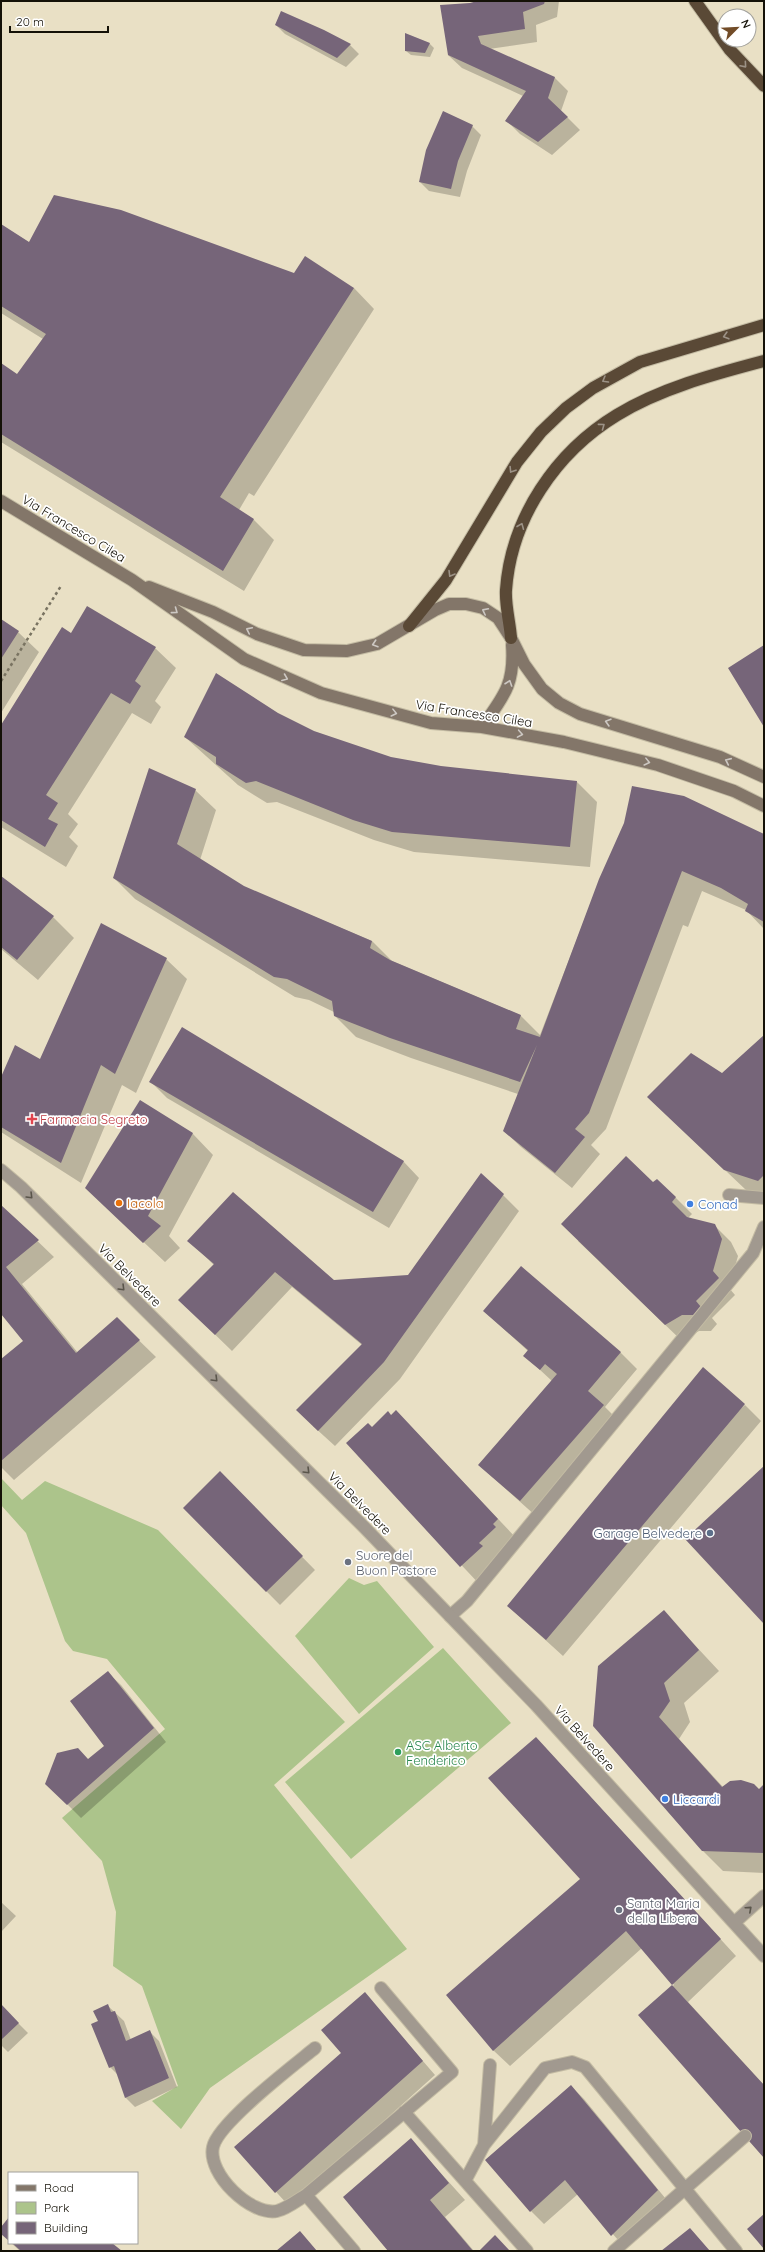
<svg xmlns="http://www.w3.org/2000/svg" width="765" height="2252" font-family="Quicksand,sans-serif">
	<rect width="100%" height="100%" fill="#e9e0c5"/>
	<path fill="#acc48b" d="M1 1478 22 1500 45 1481 158 1530 345 1722 274 1785 407 1949 210 2088 181 2129 152 2101 178 2086 142 1986 113 1966 116 1912 102 1861 62 1818 165 1729 107 1659 73 1651 65 1641 26 1533 1 1505Z
		M349 1578 364 1585 377 1581 434 1647 359 1714 295 1636Z
		M443 1648 511 1723 351 1859 285 1782Z"/>
	<path fill="#0003" d="M479 1H559L557 17 536 25 537 42 489 49 555 78 568 91 561 111 580 130 552 155 520 134 507 121 523 96 462 68 448 55 471 4Z
		M281 12 350 45 359 54 346 67 285 34 276 25Z
		M429 43 434 48 430 57 411 55 406 51Z
		M472 126 481 135 467 171 460 197 429 191 420 182Z
		M1 225 30 243 295 274 354 288 374 309 254 496 249 493 239 510 254 520 274 540 244 591 1 442V364L18 375 43 339 1 313Z
		M1 620 18 632 39 652 1 713Z
		M71 634 155 648 176 668 155 701 161 707 151 724 132 713 68 814 78 824 69 837 78 846 66 867 1 827V727Z
		M277 714 313 732 391 758 441 767 577 782 597 802 590 867 414 852 374 840 277 802 267 803 238 785 185 737Z
		M195 790 216 810 200 860 244 887 372 941 392 961 520 1015 540 1035 600 879 684 797 764 836V929L746 910 702 891 688 927 683 925 606 1129 591 1145 600 1154 572 1188 521 1147 504 1131 518 1094 411 1058 356 1037 335 1016 334 1012 309 1000 295 997 135 899 114 878Z
		M1 877 53 917 74 938 38 980 1 949Z
		M166 959 187 979 136 1093 122 1085 81 1183 1 1132V1080L41 1061Z
		M764 1036V1196L746 1190 648 1097 723 1075Z
		M150 1081 403 1161 419 1178 389 1228 167 1098Z
		M140 1101 193 1134 213 1155 169 1236 180 1248 165 1262 107 1208Z
		M653 1184 675 1197 692 1214 688 1218 714 1225 731 1242 738 1256 729 1288 735 1295 712 1318 717 1324 711 1331H699L682 1341 578 1241Z
		M503 1195 519 1211 400 1379 335 1446 313 1426 362 1345 292 1287 232 1351 196 1316 214 1265 189 1241 333 1281 409 1276Z
		M1 1206 54 1257 22 1284 78 1353 117 1319 156 1357 14 1480 1 1467V1360L24 1341 1 1313Z
		M484 1311 620 1352 637 1369 605 1407 620 1422 537 1517 479 1465 552 1381 525 1356 528 1351Z
		M745 1405 761 1421 563 1656 508 1606Z
		M391 1416 416 1432 518 1540 482 1587 347 1443Z
		M220 1473 315 1570 280 1605 184 1508Z
		M664 1612 719 1671 684 1703 690 1722 679 1739 723 1787 759 1790 764 1786V1873L723 1871 702 1850 594 1726Z
		M107 1672 121 1685 166 1742 81 1818 46 1783 89 1760 106 1746Z
		M536 1738 736 1956 688 2002 764 2085V2157L639 2015 674 1985 642 1948 510 2066 493 2050 582 1879Z
		M1 1902 16 1916 1 1932Z
		M364 1993 435 2075 289 2206 235 2147 342 2053Z
		M1 2006 28 2033 8 2052 1 2045Z
		M108 2006 124 2021 131 2040 150 2032 159 2041 177 2087 135 2107 126 2098 119 2076 110 2067 99 2022Z
		M571 2086 584 2099 670 2204 625 2248 578 2194 544 2224 531 2211Z
		M411 2140 465 2200 445 2217 474 2251H390Z
		M11 2243H111L120 2251H20Z"/>
	<path fill="#766579" d="M477 1H545L544 4 523 12 525 29 478 36 481 44 555 77 548 98 568 117 538 142 505 121 526 91 448 55 440 5 470 3Z
		M281 11 324 30 351 44 337 58 275 25Z
		M405 33 430 43 425 53 405 51Z
		M443 111 473 125 458 161 451 189 419 182 426 150Z
		M54 195 121 210 294 273 305 256 354 288 220 497 254 519 223 571 1 434V363L17 374 46 334 1 306V224L29 242Z
		M87 606 156 647 135 681 141 686 130 704 111 693 46 795 58 803 48 819 58 824 45 847 1 820V725L62 627 71 633Z
		M1 619 19 631 1 659Z
		M764 645V727L728 668Z
		M216 673 278 713 314 731 391 757 441 766 577 781 570 847 392 832 353 820 256 781 246 783 216 764V757L184 737Z
		M149 768 196 789 177 844 244 886 372 941 370 948 390 960 521 1015 516 1029 540 1037 599 879 624 823 632 786 684 796 764 834V922L745 911 748 904 721 888 682 871 589 1113 575 1129 585 1137 555 1173 503 1131 537 1045 520 1082 390 1038 334 1016 332 1001 287 979 274 977 113 878Z
		M1 876 54 916 17 960 1 947Z
		M101 923 167 958 115 1074 101 1065 61 1163 1 1127V1077L15 1045 40 1059Z
		M182 1027 404 1161 373 1212 149 1082Z
		M764 1035V1175L758 1181 724 1170 647 1097 691 1053 722 1073Z
		M140 1100 193 1133 148 1216 161 1226 143 1243 85 1188Z
		M626 1156 653 1182 657 1179 676 1197 672 1202 687 1217 715 1224 722 1239 713 1271 719 1278 696 1301 701 1307 694 1315H682L665 1325 561 1224Z
		M481 1173 504 1194 384 1362 318 1431 296 1410 362 1344 275 1272 215 1335 178 1300 214 1264 187 1241 233 1192 334 1280 408 1275Z
		M1 1205 39 1240 6 1267 76 1353 117 1317 140 1340 1 1461V1359L23 1341 1 1314Z
		M521 1266 621 1352 588 1391 604 1405 520 1501 478 1465 557 1374 545 1364 540 1370 523 1356 528 1350 483 1311Z
		M703 1367 745 1404 546 1640 507 1606Z
		M396 1410 498 1519 493 1524 496 1527 479 1543 483 1546 460 1567 346 1443 368 1423 372 1427 388 1411 391 1415Z
		M764 1466V1624L685 1539Z
		M220 1471 303 1556 266 1592 183 1508Z
		M664 1610 699 1650 664 1683 670 1701 659 1717 722 1787 730 1781 741 1780 754 1784 759 1789 764 1784V1853L702 1851 593 1726 598 1666Z
		M108 1671 154 1728 67 1805 45 1784 57 1753 78 1748 88 1759 104 1746 70 1701Z
		M536 1737 721 1939 672 1985 626 1931 493 2051 446 1995 580 1879 488 1778Z
		M672 1985 764 2085V2158L638 2015Z
		M365 1992 423 2061 275 2193 234 2147 341 2053 321 2030Z
		M1 2004 19 2023 1 2040Z
		M108 2004 111 2012 115 2011 126 2041 150 2030 169 2078 125 2098 114 2066 109 2068 91 2024 98 2021 93 2011Z
		M571 2085 658 2190 611 2236 565 2180 530 2212 485 2160Z
		M411 2138 449 2183 430 2200 473 2251H388L343 2197Z
		M764 2214V2249L747 2229Z
		M9 2217V2241L1 2234V2227Z
		M690 2228 710 2251H661Z
		M300 2231 317 2251H276Z
		M495 2235 510 2251H479Z
		M12 2243H112L122 2251H21Z"/>
	<g fill="none" stroke-linecap="round" stroke-linejoin="round">
		<defs>
			<path id="lane" d="M450 1616 467 1601 753 1253 764 1227
				M490 2065 484 2145 545 2068 572 2062 585 2067 736 2251
				M404 2112 527 2251
				M465 2181 484 2145
				M306 2195C298 2200 286 2209 277 2211 251 2216 207 2174 213 2147 218 2123 293 2066 315 2048
				M354 2251 306 2195 452 2072 381 1988
				M614 2251 745 2136"/>
			<path id="street" d="M1 1170 21 1187 364 1527 536 1705 764 1956
				M729 1195 764 1198
				M735 1922 764 1896"/>
			<path id="secondary" d="M1 501 132 580 244 659 321 693 431 723 482 727 564 742 658 765 734 791 764 806
				M149 587 213 612 257 634 304 650 347 651 377 644 435 610 449 604H466L483 608 498 618 511 638 524 664 542 689 559 703 580 714 720 757 764 777
				M482 727C503 697 515 685 512 645"/>
			<path id="highway" d="M695 1 730 50 764 86
				M409 626 446 580 517 462 541 432 566 408 593 388 640 362 764 325
				M511 638C510 623 505 605 506 590 511 518 556 452 617 415 661 388 715 374 764 361"/>
		</defs>
		<use href="#lane" stroke="#c3bba3" stroke-width="14"/>
		<use href="#street" stroke="#c3bba3" stroke-width="14"/>
		<use href="#secondary" stroke="#c3bba3" stroke-width="14"/>
		<use href="#highway" stroke="#c3bba3" stroke-width="14"/>
		<path stroke="#797361" stroke-width="2.5" stroke-dasharray="3 3" stroke-linecap="butt" d="M1 681 61 586"/>
		<use href="#lane" stroke="#a1998f" stroke-width="12"/>
		<use href="#street" stroke="#a1998f" stroke-width="12"/>
		<use href="#secondary" stroke="#837669" stroke-width="12"/>
		<use href="#highway" stroke="#5a4936" stroke-width="12"/>
	</g>
	<defs><path id="oneway-chevron" d="M-2-3.5L2.5 0L-2 3.5" fill="none" stroke-width="1.6" stroke-linecap="round" stroke-linejoin="round"/></defs>
	<g stroke="#9c9286">
		<use href="#oneway-chevron" transform="translate(744 65) rotate(49)"/>
		<use href="#oneway-chevron" transform="translate(726 336) rotate(164)"/>
		<use href="#oneway-chevron" transform="translate(605 380) rotate(150)"/>
		<use href="#oneway-chevron" transform="translate(602 426) rotate(-36)"/>
		<use href="#oneway-chevron" transform="translate(512 470) rotate(122)"/>
		<use href="#oneway-chevron" transform="translate(521 526) rotate(-68)"/>
		<use href="#oneway-chevron" transform="translate(451 574) rotate(121)"/>
	</g>
	<g stroke="#cdc8c3">
		<use href="#oneway-chevron" transform="translate(175 611) rotate(36)"/>
		<use href="#oneway-chevron" transform="translate(485 611) rotate(-153)"/>
		<use href="#oneway-chevron" transform="translate(249 630) rotate(-154)"/>
		<use href="#oneway-chevron" transform="translate(375 644) rotate(162)"/>
		<use href="#oneway-chevron" transform="translate(285 678) rotate(22)"/>
		<use href="#oneway-chevron" transform="translate(509 683) rotate(-71)"/>
		<use href="#oneway-chevron" transform="translate(394 713) rotate(14)"/>
		<use href="#oneway-chevron" transform="translate(608 722) rotate(-164)"/>
		<use href="#oneway-chevron" transform="translate(520 734) rotate(10)"/>
		<use href="#oneway-chevron" transform="translate(728 761) rotate(-156)"/>
		<use href="#oneway-chevron" transform="translate(647 762) rotate(14)"/>
	</g>
	<g stroke="#5a554b">
		<use href="#oneway-chevron" transform="translate(30 1196) rotate(45)"/>
		<use href="#oneway-chevron" transform="translate(122 1288) rotate(45)"/>
		<use href="#oneway-chevron" transform="translate(215 1379) rotate(45)"/>
		<use href="#oneway-chevron" transform="translate(307 1471) rotate(45)"/>
		<use href="#oneway-chevron" transform="translate(749 1909) rotate(-42)"/>
	</g>
	<path fill="#e0444e" stroke="#fff" stroke-width="1.5" d="M30 1113h4v4h4v4h-4v4h-4v-4h-4v-4h4z"/>
	<circle fill="#e8710a" stroke="#fff" stroke-width="1.5" cx="119" cy="1203" r="4"/>
	<g fill="#3f7fe0" stroke="#fff" stroke-width="1.5">
		<circle cx="690" cy="1204" r="4"/>
		<circle cx="665" cy="1799" r="4"/>
	</g>
	<circle fill="#5c6f8a" stroke="#fff" stroke-width="1.5" cx="710" cy="1533" r="4"/>
	<g fill="#6b7280" stroke="#fff" stroke-width="1.5">
		<circle cx="348" cy="1562" r="4"/>
		<circle cx="619" cy="1910" r="4"/>
	</g>
	<circle fill="#2e9e5b" stroke="#fff" stroke-width="1.5" cx="398" cy="1752" r="4"/>
	<g text-anchor="middle" dominant-baseline="central" stroke-width="3.5" stroke-linejoin="round" paint-order="stroke">
		<g font-size="13" fill="#141107" stroke="#fff">
			<text transform="translate(74 528) rotate(31)">Via Francesco Cilea</text>
			<text transform="translate(474 713) rotate(9)">Via Francesco Cilea</text>
			<text transform="translate(130 1275) rotate(45)">Via Belvedere</text>
			<text transform="translate(360 1503) rotate(45)">Via Belvedere</text>
			<text transform="translate(585 1738) rotate(48)">Via Belvedere</text>
		</g>
		<g font-size="13" fill="#be3a42" stroke="#fff" text-anchor="start">
			<text x="40" y="1119">Farmacia Segreto</text>
		</g>
		<g font-size="13" fill="#c56008" stroke="#fff" text-anchor="start">
			<text x="127" y="1203">Iacola</text>
		</g>
		<g font-size="13" fill="#366cbe" stroke="#fff" text-anchor="start">
			<text x="698" y="1204">Conad</text>
			<text x="673" y="1799">Liccardi</text>
		</g>
		<g font-size="13" fill="#4e5e75" stroke="#fff" text-anchor="end">
			<text x="702" y="1533">Garage Belvedere</text>
		</g>
		<g font-size="13" fill="#5b616d" stroke="#fff" text-anchor="start">
			<text x="356" y="1555">Suore del<tspan x="356" dy="15">Buon Pastore</tspan></text>
			<text x="627" y="1903">Santa Maria<tspan x="627" dy="15">della Libera</tspan></text>
		</g>
		<g font-size="13" fill="#27864d" stroke="#fff" text-anchor="start">
			<text x="406" y="1745">ASC Alberto<tspan x="406" dy="15">Fenderico</tspan></text>
		</g>
	</g>
	<rect width="765" height="2252" fill="none" stroke="#141107" stroke-width="4"/>
	<rect x="8" y="2172" width="130" height="72" fill="#ffffff" stroke="#a1a09c"/>
	<rect x="16" y="2185" width="20" height="6" fill="#837669" stroke="#a1a09c"/>
	<text x="44" y="2192" font-size="12" fill="#141107">Road</text>
	<rect x="16" y="2202" width="20" height="12" fill="#acc48b" stroke="#a1a09c"/>
	<text x="44" y="2212" font-size="12" fill="#141107">Park</text>
	<rect x="16" y="2222" width="20" height="12" fill="#766579" stroke="#a1a09c"/>
	<text x="44" y="2232" font-size="12" fill="#141107">Building</text>
	<g transform="translate(737 28) rotate(66)"><circle r="19" fill="#ffffff" stroke="#a1a09c"/>
	<path d="M0-3L7 15L0 10L-7 15Z" fill="#724c28"/>
	<text y="-6" font-size="11" font-weight="bold" text-anchor="middle" fill="#141107">N</text>
	</g>
	<path d="M10 26v6h98v-6" fill="none" stroke="#141107" stroke-width="2"/>
	<text x="16" y="26" font-size="12" fill="#141107" stroke="#ffffff" stroke-width="3" paint-order="stroke">20 m</text>
</svg>
